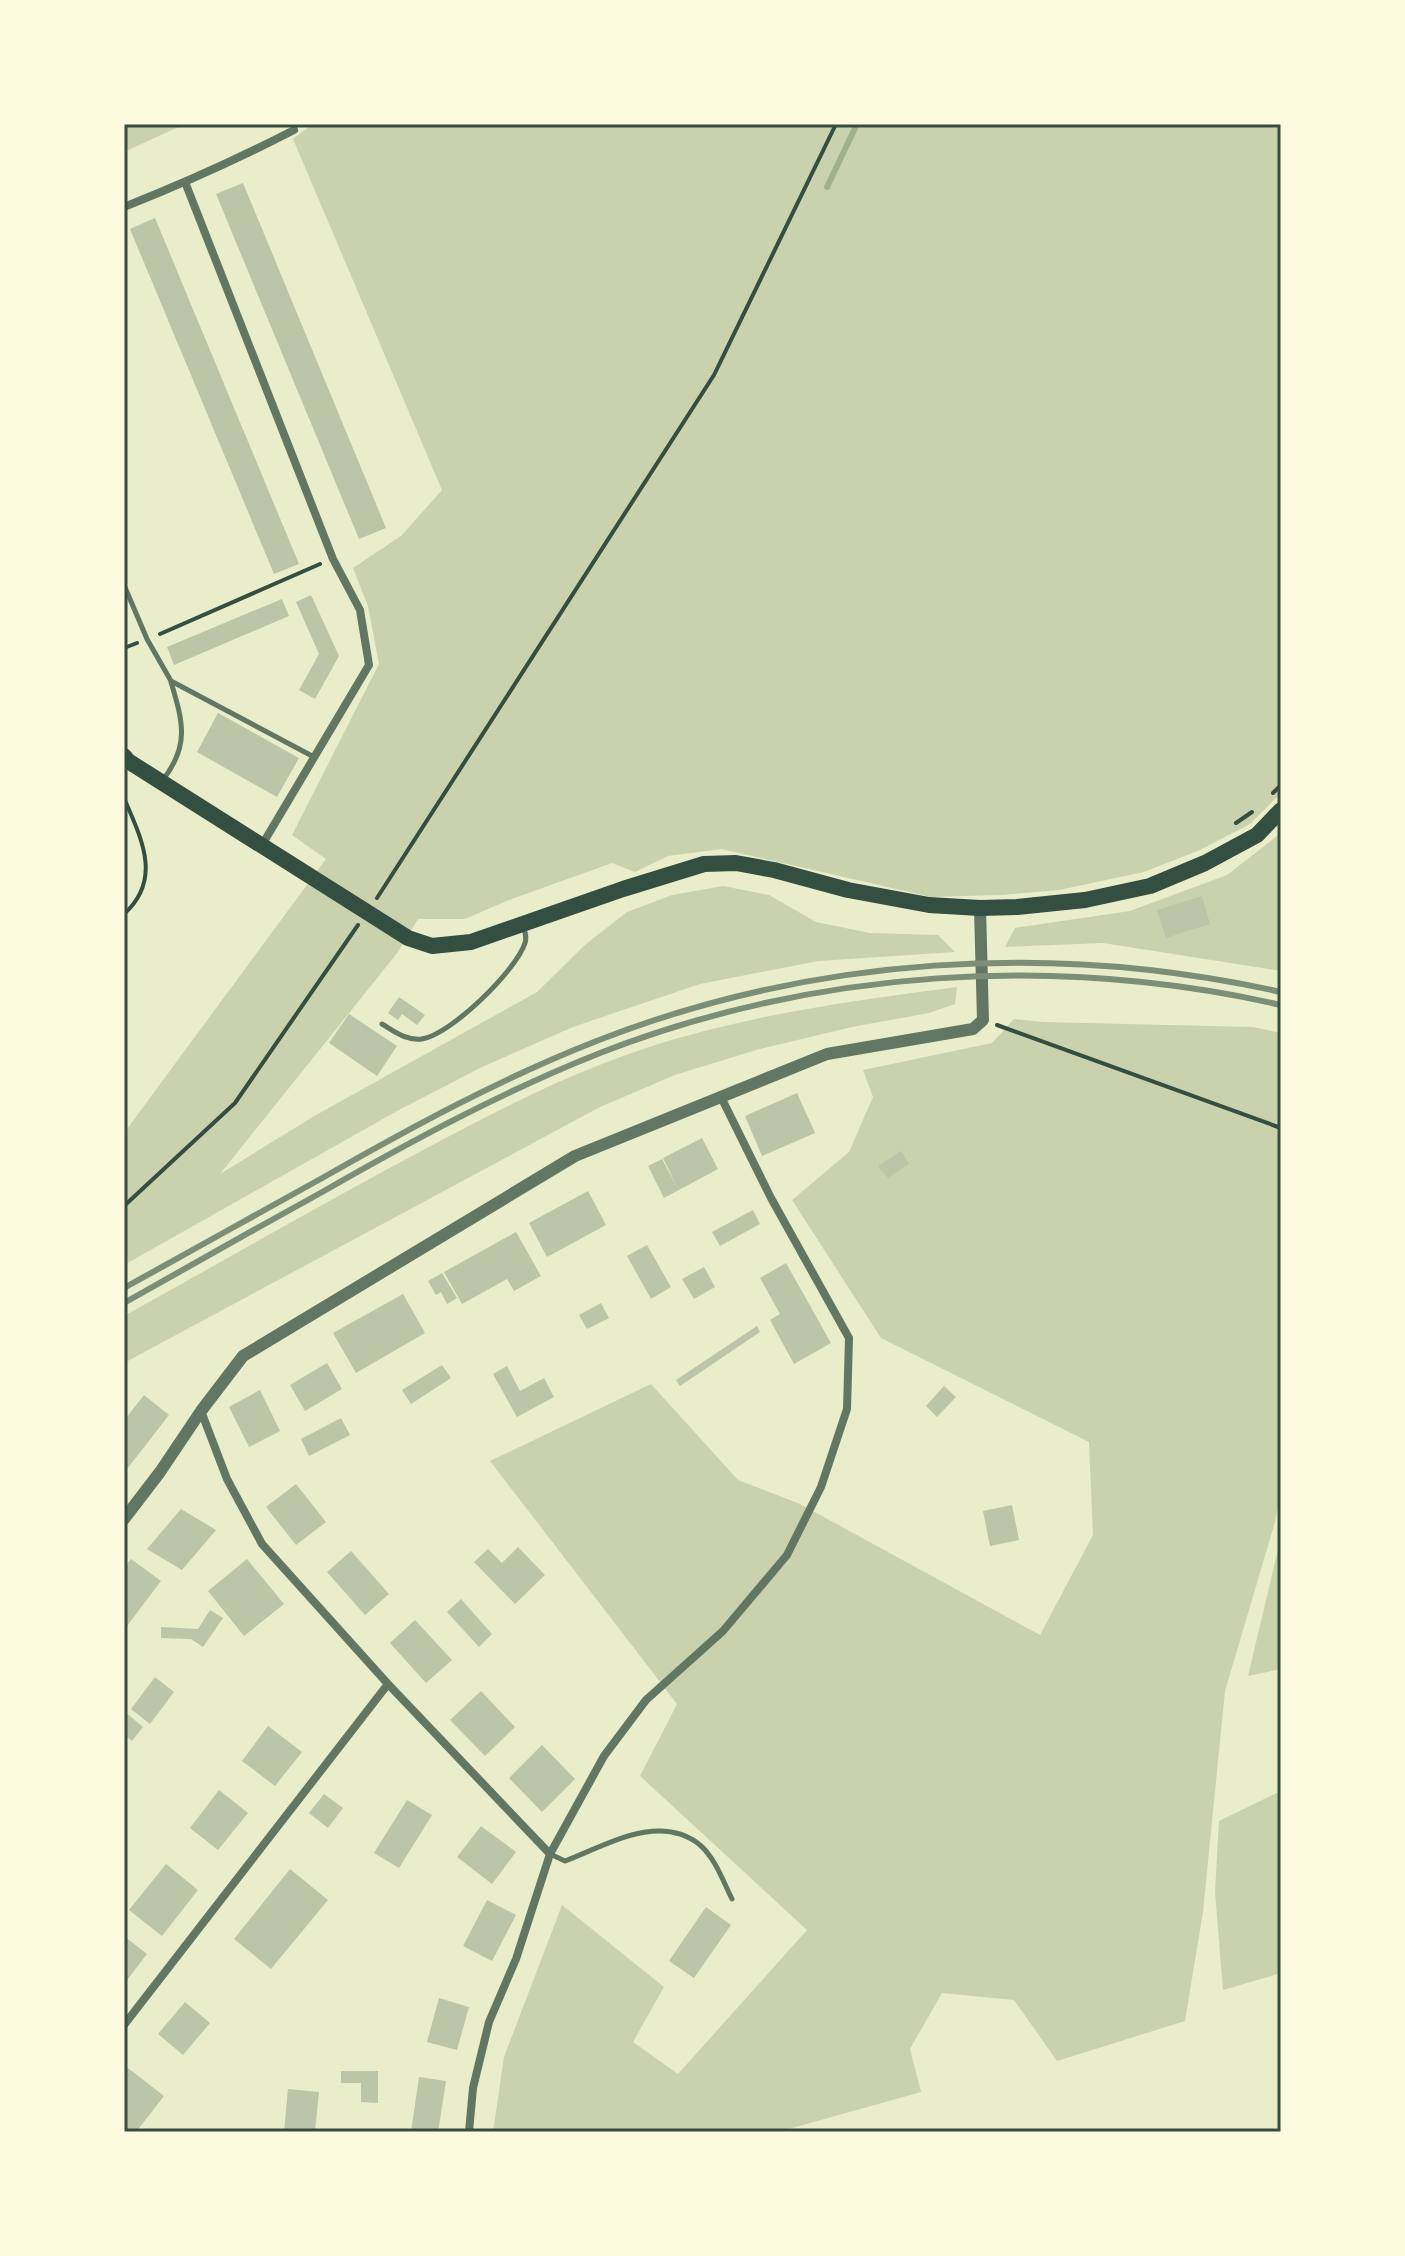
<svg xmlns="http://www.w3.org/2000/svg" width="1405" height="2256" font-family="Overpass,sans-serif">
<rect width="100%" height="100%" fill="#e9edc9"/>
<!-- green -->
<path fill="#cad2ad" d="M124 124H185L124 152Z
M313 124H1281V793L1250 824 1200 850 1144 872 1059 890 1001 895 931 897 721 849 668 856 635 872 612 863 509 900 465 919H418L398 952 220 1174 316 1115 537 992 586 944 627 912 672 895 723 886 769 895 816 922 870 933 938 935 955 952 818 961 700 984 573 1027 482 1067 397 1111 124 1265V1133L326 859 292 835 379 664 368 606 353 568 401 536 442 490 293 139Z
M1281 833V971L1103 943 1005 947 1015 928 1130 911 1227 875Z
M957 987 955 1004 929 1013 852 1027 756 1050 675 1075 600 1107 124 1363V1316C225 1260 325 1202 427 1148 484 1118 542 1087 602 1064 715 1019 837 1003 957 987Z
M1014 1019 1043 1022 1253 1027 1281 1033V1492L1275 1522 1225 1691 1203 1912 1185 2021 1057 2061 1014 2000 942 1993 910 2049 921 2092 778 2132H493L504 2057 562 1905 664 1987 633 2042 678 2074 807 1930 640 1776 677 1704 490 1461 651 1384 738 1480 800 1504 1040 1635 1093 1535 1089 1442 881 1338 792 1200 849 1152 873 1097 863 1070 992 1043Z
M1281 1537V1669L1248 1676Z
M1281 1791V1973L1223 1990 1215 1892 1219 1821Z"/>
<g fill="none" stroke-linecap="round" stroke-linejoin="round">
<!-- stream -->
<path stroke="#a3b18a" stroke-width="6" d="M827 187 857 124"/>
</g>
<!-- building -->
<path fill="#bcc5a7" d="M243 183 386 528 359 539 216 194Z
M155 218 299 564 274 574 130 229Z
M311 595 339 656 315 699 299 690 319 654 296 602Z
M282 599 289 616 174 665 167 647Z
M218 713 299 758 277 797 197 752Z
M1202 896 1210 924 1166 938 1157 910Z
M399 997 425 1015 417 1025 402 1014 398 1020 388 1013Z
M349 1014 397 1046 377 1076 329 1043Z
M797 1093 815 1133 762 1156 745 1116Z
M702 1138 718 1169 664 1198 648 1166 662 1159 677 1187 663 1158Z
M901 1151 909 1164 888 1178 878 1166Z
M588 1191 606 1225 547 1257 529 1223Z
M753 1210 760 1224 720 1246 712 1232Z
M516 1232 541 1276 514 1291 507 1279 462 1304 444 1272Z
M647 1245 671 1287 651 1299 627 1256Z
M786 1263 831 1343 794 1364 770 1320 780 1314 760 1278Z
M704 1267 715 1287 694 1299 682 1279Z
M442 1273 457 1298 447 1304 441 1292 436 1295 428 1281Z
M403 1294 425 1333 356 1373 333 1333Z
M601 1303 609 1318 587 1329 579 1315Z
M757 1326 760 1332 680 1386 676 1380Z
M327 1363 342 1389 305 1411 290 1385Z
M442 1365 451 1378 411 1404 402 1390Z
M507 1366 520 1391 544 1378 554 1397 517 1417 493 1374Z
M944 1386 956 1397 937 1417 926 1406Z
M260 1390 280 1431 249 1447 229 1407Z
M144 1395 169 1415 124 1473V1417L126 1418Z
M341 1418 350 1435 309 1456 301 1439Z
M296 1484 326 1522 296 1545 266 1507Z
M1012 1505 1019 1540 990 1546 983 1511Z
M181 1509 216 1530 182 1570 147 1549Z
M518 1547 545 1575 515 1604 474 1562 488 1549 502 1563Z
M351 1551 389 1594 365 1615 327 1572Z
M131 1559 161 1581 124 1630V1568Z
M247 1559 284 1604 244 1636 208 1591Z
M461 1599 492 1634 479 1647 447 1612Z
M210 1610 223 1618 203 1647 191 1639 161 1638V1627L198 1629Z
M415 1620 452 1660 426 1683 390 1643Z
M155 1677 174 1692 150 1724 131 1709Z
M481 1691 515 1727 485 1756 450 1720Z
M124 1711 143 1727 132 1741 124 1735Z
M268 1726 302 1752 275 1786 242 1761Z
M542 1745 575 1779 542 1812 509 1778Z
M219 1790 248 1813 218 1850 190 1828Z
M324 1794 343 1808 328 1828 309 1813Z
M407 1800 432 1815 399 1868 374 1853Z
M481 1826 516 1852 492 1884 457 1857Z
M166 1864 198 1890 162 1936 129 1910Z
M290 1869 328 1900 271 1969 234 1939Z
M487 1900 516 1915 492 1961 463 1946Z
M706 1907 731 1925 694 1978 669 1961Z
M124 1936 147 1954 124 1984Z
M439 1998 469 2007 457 2050 427 2042Z
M185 2002 210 2023 183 2055 158 2034Z
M124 2065 164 2096 136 2132H124Z
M341 2071H378V2103L361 2102V2083H341Z
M419 2077 446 2081 438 2132H411Z
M288 2089 319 2092 315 2132H284Z"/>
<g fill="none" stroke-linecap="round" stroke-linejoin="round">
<!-- path -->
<path stroke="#344e41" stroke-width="4" d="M160 634 320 564
M124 648 137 643
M1273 793 1281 785
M124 798C141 838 163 879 124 914
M1236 823 1252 812
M377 898 714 375 836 124
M997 1025 1281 1128
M124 1206 235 1103 358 925"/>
<!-- service -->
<path stroke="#617663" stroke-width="5" d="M124 585 147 639 171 681 314 757
M162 781C190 746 183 722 171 682
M382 1024C394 1031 406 1041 422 1039 450 1035 516 971 525 943 527 937 525 932 523 925
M550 1854 565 1861C605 1846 659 1812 700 1845 715 1858 723 1881 732 1899"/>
<!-- minor -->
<path stroke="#617663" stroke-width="8" d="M185 182 333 559 360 610 369 665 262 845
M124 207C182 184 238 159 294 130
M201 1411 227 1479 262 1544 388 1684 550 1854
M124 2025 388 1684
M469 2132 473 2088 489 2022 516 1959 550 1854 604 1756 646 1700 723 1631 787 1555 821 1487 847 1409 849 1338 771 1198 721 1097"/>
<!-- tertiary -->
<path stroke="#617663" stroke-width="12" d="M124 1519 160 1472 201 1411 243 1356 575 1156 827 1054 973 1029 983 1020 980 908"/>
<!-- primary -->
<path stroke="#344e41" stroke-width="16" d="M124 756 128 761 408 938 432 946 471 942 623 889 704 864 736 863 774 870 848 890 929 905 980 908 1017 907 1085 900 1150 886 1205 863 1257 835 1281 810"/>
<!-- rail -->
<path stroke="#7c8e77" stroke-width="6" d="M124 1288C191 1251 257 1214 324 1177 412 1127 500 1079 594 1042 812 956 1054 941 1281 992
M124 1303C191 1265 257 1228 324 1191 413 1140 504 1091 600 1053 816 969 1056 954 1281 1005"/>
</g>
<!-- border -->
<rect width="1405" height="2256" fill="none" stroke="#fefae0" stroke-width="252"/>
<rect x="126" y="126" width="1153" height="2004" fill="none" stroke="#344e41" stroke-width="3"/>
</svg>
